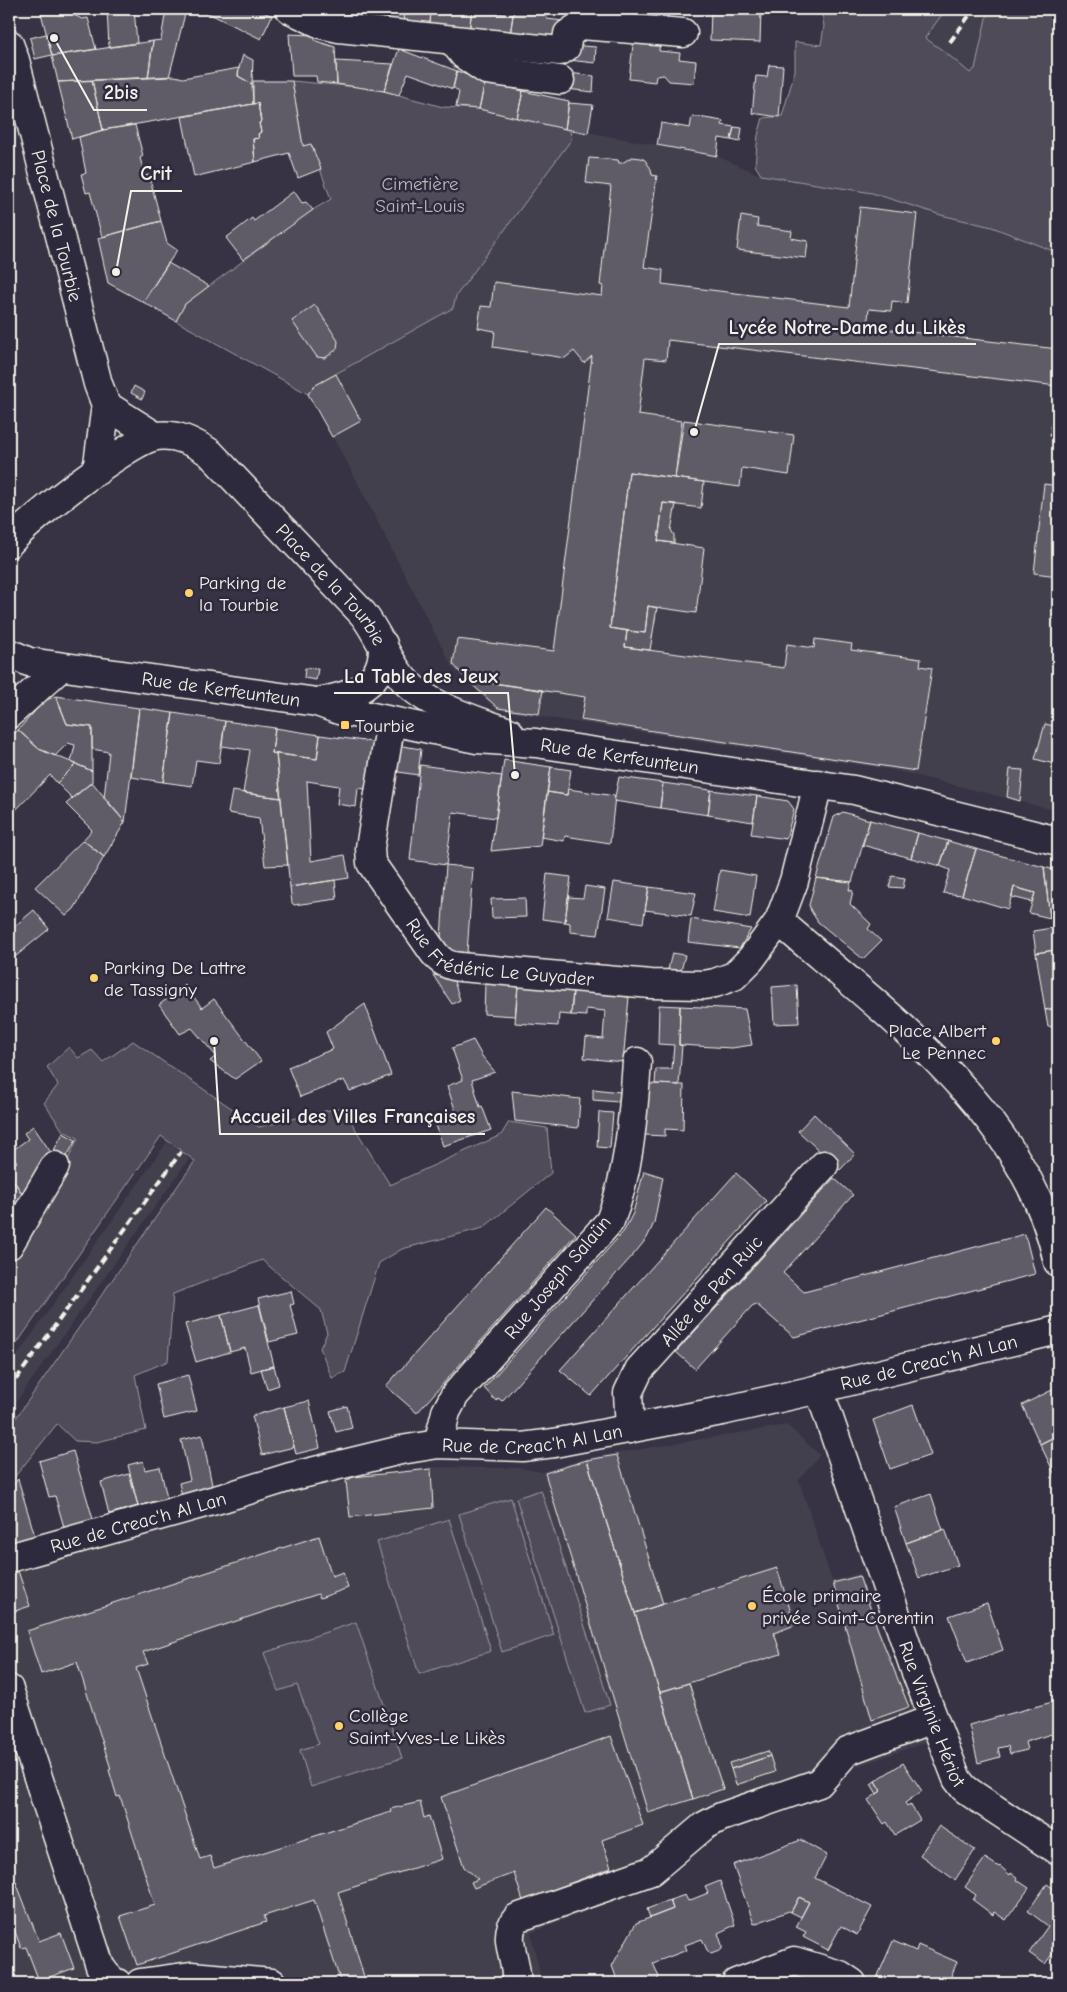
<svg xmlns="http://www.w3.org/2000/svg" width="1067" height="1992" font-family="'Comic Neue',sans-serif">
<rect width="100%" height="100%" fill="#373244"/>
<filter id="ink" filterUnits="userSpaceOnUse"><feTurbulence type="fractalNoise" baseFrequency=".02" numOctaves="2"/><feDisplacementMap in="SourceGraphic" scale="10" xChannelSelector="R" yChannelSelector="G"/><feConvolveMatrix kernelMatrix="1 2 1 2 8 2 1 2 1" color-interpolation-filters="sRGB"/></filter>
<g filter="url(#ink)">
<!-- built -->
<path fill="#433f4e" d="M946 9H1007L975 69 970 73 925 38Z
M570 129 717 156 761 175 872 193 940 215 1058 149V811L893 770 496 710 452 667 351 470 308 394 314 386 453 308 456 297Z
M167 1142 189 1159 9 1412V1367Z
M787 1425 820 1455 799 1480 832 1581 859 1573 880 1630 927 1742 858 1766 844 1773 828 1794 702 1841 665 1880 531 1933 542 1983H9V1567L322 1480 330 1483 344 1482 349 1477 432 1467 520 1468 542 1472 587 1458Z"/>
<!-- green -->
<path fill="#504b59" stroke="#a29ea0" d="M821 9H946L925 38 945 52 970 73 975 69 986 18 994 9H1025L1027 11 1058 15V253L992 227 941 215 872 193 761 175 755 165 758 135 763 118 782 116 795 71V42L821 45 824 26Z
M292 81 358 87 384 91 443 107 479 109 570 129 571 140 456 296 453 308 314 386 308 394 176 321 185 304 306 214 331 199 311 145 303 146Z
M1058 922V958L1053 923Z
M133 1041 259 1127 342 1107 390 1185 501 1135 509 1122 547 1128 551 1173 483 1228 402 1249 379 1263 345 1372 332 1378 320 1348 327 1333 321 1310 262 1260 173 1294 168 1361 135 1375 146 1430 97 1442 75 1441 57 1424 9 1484V1428L195 1161 161 1136 9 1355V1255L63 1170 78 1138 63 1131 44 1103 58 1085 47 1067 69 1047 78 1058 92 1050 103 1062Z
M541 1490 610 1705 585 1713 516 1498Z
M511 1498 554 1635 502 1652 459 1514Z
M449 1519 491 1651 419 1674 377 1542Z
M356 1622 402 1758 311 1787 300 1750 319 1744 297 1685 278 1691 264 1653Z"/>
<!-- building -->
<path fill="#5f5c67" stroke="#f4f1e8" d="M40 9H70L72 14 82 19 88 18 96 49 52 56Z
M107 9H134L137 43 109 47Z
M166 9 186 10 169 77 148 78 153 41 161 40Z
M210 9H257L272 16 261 39 208 13Z
M330 9H363L362 17 337 14 330 11Z
M363 9H405L403 22 362 17Z
M405 9H431L430 25 403 22Z
M431 9 472 10 469 31 430 25Z
M514 9H547L548 11 547 19 563 21 561 42 510 35Z
M624 9H668V17L623 14Z
M711 9 761 10 760 42 710 40Z
M472 10 513 15 510 35 469 31Z
M46 34 52 55 35 59 30 38Z
M289 34 313 35H315L314 38 316 41 335 47 337 84 317 82 316 76H292Z
M634 36 660 39 659 51 680 53 679 59 696 61 694 83 669 81 664 75 656 76 655 82 629 79Z
M153 41 148 78 58 82 52 56Z
M570 45 596 47 595 63 569 60Z
M399 49 457 71 453 89 408 73 399 95 384 91Z
M243 55 253 60 252 84 238 76 239 68Z
M336 61 393 64 384 91 337 84Z
M769 65 783 66 779 117 752 113 756 76 767 77Z
M239 68 238 76 252 84 253 104 103 130 92 80 175 76 183 78Z
M457 71 485 82 479 109 456 107 459 92 453 87Z
M568 73 594 76 593 92 566 89Z
M92 80 103 130 72 139 58 82Z
M253 81H292L303 146 311 144 321 169 298 178 289 153 255 162 253 139 259 138 258 134 261 132 259 123 261 122 258 103 253 104Z
M485 82 523 91 517 118 479 109Z
M523 91 569 101 565 129 517 118Z
M258 103 261 122 259 123 261 132 258 134 259 138 253 139 255 162 194 177 182 117Z
M569 103 593 105 588 133 565 129Z
M692 116 723 121 722 125 734 127 731 140 719 138 717 156 657 145 661 123 690 128Z
M135 125 143 156 140 158 145 176 149 175 161 221 102 237 90 192 86 193 81 174 86 173 79 137 103 130Z
M734 127 742 128 740 142 731 140Z
M632 157 641 158 645 160 651 169 652 175 657 176 644 267 663 270 662 284 849 307 860 207 917 214 907 303 892 301 891 311 869 309 867 327 1058 349 1057 386 668 340 666 360 645 358 638 415 682 421 675 478 629 472 610 628 627 631 625 647 784 668 787 644 814 648 815 639 852 644 851 650 921 659 920 666 932 668 916 771 581 720 585 697 466 679 453 664 457 639 554 651 592 356 584 363 574 351 565 358 493 347 495 331 478 328 481 306 491 307 494 282 602 296 603 286 600 285 611 186 586 183 589 158 618 160 619 163H622Z
M294 191 302 203 306 202 313 210 243 260 226 238 252 218 254 221Z
M741 216 758 219 757 226 792 231 791 238 808 241 806 258 737 250Z
M161 221 167 243 177 250 143 302 108 283 98 238Z
M168 263 209 286 185 304 176 321 143 302Z
M315 305 338 341 337 349 325 358 317 357 292 321Z
M1058 372V436H1050Z
M336 374 361 421 332 437 308 394 314 386Z
M134 386 145 392 142 399 131 393Z
M684 420 794 435 789 475 742 468 740 487 675 478Z
M629 472 704 482 701 508 663 503 658 541 704 548 696 613 648 606 645 633 610 628Z
M1044 484 1058 486V576L1034 573Z
M663 503 676 504 671 530 674 535V543L658 541Z
M648 606 657 608 650 650 625 647 627 631 645 633Z
M305 668 318 669 316 680 304 678Z
M466 679 543 690 539 714 498 708Z
M56 696 67 724 92 727V771L71 762 75 745 68 743 55 756 39 749 18 730 44 701Z
M56 696 139 708 125 822 104 798 109 752 92 749V727L67 724Z
M139 708 173 713 163 782 131 777Z
M173 713 225 721 219 763 196 760 192 786 163 782Z
M225 721 275 728 272 753 276 754 281 798 243 793 250 750 222 746Z
M1045 724 1058 727V765L1035 759Z
M275 728 320 735 317 759 272 753Z
M18 730 39 749 76 764 57 783 50 775 9 817V739Z
M320 735 379 743 371 790 358 788 356 807 337 804 339 786 307 781 311 861 345 855 349 878 290 887 276 754 317 759Z
M396 745 421 749 418 775 392 771Z
M504 760 551 767 540 846 491 851Z
M76 764 92 771V782L72 798 57 783Z
M420 765 502 776 496 818 453 812 446 865 410 860Z
M551 767 571 770 567 795 547 792Z
M1010 769 1023 770 1020 801 1007 797Z
M619 777 663 783 660 808 614 801Z
M92 782 125 822 104 857 83 840 92 830 66 804Z
M663 783 711 790 708 815 660 808Z
M568 789 615 796 610 843 565 836 564 841 541 837 547 792 567 795Z
M711 790 757 796 753 822 708 815Z
M232 791 281 798 288 865 265 866 259 818 228 813Z
M757 796 788 801 794 809 786 839 751 834Z
M843 812 870 820 852 882 816 878 834 817Z
M870 820 918 833 911 858 862 845Z
M918 833 948 841 940 866 911 858Z
M83 840 104 857 74 909 66 916 35 887Z
M948 841 976 849 962 895 943 893 950 870 940 866Z
M976 849 1044 867 1050 918 1029 913 1035 893 1014 887 1008 909 962 895Z
M446 865 473 868 467 953 451 951 441 938Z
M1044 867 1058 871V917L1050 918Z
M720 870 756 876 750 918 713 912Z
M547 874 571 877 565 922 542 919Z
M892 876 905 878 903 888 889 887Z
M816 878 851 882 849 890 853 891 850 904 871 924 868 929 881 941 863 959 818 922 811 911 809 905Z
M335 880 337 899 294 905 292 903 290 887Z
M614 882 649 887 643 923 608 917Z
M585 886 605 889 598 935 570 932V923L565 922 568 897 583 898Z
M649 887 696 893 691 916 645 910Z
M1014 887 1035 893 1032 902 1012 897Z
M525 898 526 917 492 918 491 899Z
M34 910 49 929 10 961 9 931Z
M691 919 751 929 740 948 688 942Z
M1052 928 1055 950 1036 953 1033 931Z
M1055 950 1058 970V1008L1045 1010 1036 953Z
M672 953 685 955 680 975 667 974Z
M433 975 453 978 460 1000 452 1004Z
M485 984 518 986 515 1016 484 1014Z
M185 985 202 1008 214 999 261 1061 235 1079 210 1061 216 1056 192 1028 180 1034 159 1005Z
M797 985 799 1023 774 1024 772 987Z
M518 986 573 991 571 1015 559 1014 558 1026 515 1023Z
M573 991 629 997 623 1062 584 1058 586 1037 603 1039 605 1011 586 1009V1016L571 1015Z
M365 1004 391 1075 350 1091 344 1080 300 1097 288 1067 333 1049 326 1032Z
M659 1005 680 1006 679 1045H682L679 1085 655 1084 656 1069H672L674 1045 658 1044Z
M680 1006 745 1009 752 1045 732 1048 679 1045Z
M1058 1008V1026L1048 1027 1045 1010Z
M473 1040 482 1056 495 1072 472 1080 480 1107 482 1106 491 1130 443 1146 435 1122 457 1115 447 1086 463 1080 452 1048Z
M649 1084 684 1085 683 1130 665 1129V1136L645 1135Z
M593 1089 620 1092 619 1102 593 1100Z
M1054 1090H1058V1125Z
M512 1091 580 1099 578 1128 515 1121Z
M599 1112 613 1113 610 1148 597 1147Z
M814 1114 855 1154 840 1170 798 1131Z
M33 1126 52 1154 46 1164 30 1182 34 1187 24 1197 9 1173V1167L17 1162 10 1152 28 1139 24 1133Z
M63 1133 76 1140 61 1167 52 1154Z
M644 1171 663 1177 654 1223 647 1238 634 1254 502 1401 498 1398 496 1401 484 1388 624 1231 633 1213Z
M9 1173 24 1197 9 1208Z
M736 1173 766 1201 591 1396 560 1370Z
M834 1178 853 1195 783 1273 804 1292 1025 1234 1035 1274 794 1337 756 1304 752 1306 695 1369 676 1352Z
M546 1207 576 1234 417 1413 386 1386Z
M291 1291 294 1304 290 1305 298 1335 269 1342 258 1299Z
M259 1305 274 1366 251 1372 245 1348 230 1352 221 1315Z
M221 1315 230 1352 196 1362 185 1324Z
M274 1366 279 1385 267 1389 261 1369Z
M188 1375 197 1411 164 1419 156 1384Z
M1056 1388 1058 1392V1435L1040 1444 1022 1405Z
M309 1401 320 1448 296 1454 284 1407Z
M913 1405 931 1455 890 1469 873 1420Z
M347 1406 352 1428 336 1432 330 1411Z
M284 1407 294 1447 262 1455 252 1416Z
M202 1435 213 1490 183 1500 179 1483 190 1480 181 1440Z
M1058 1435V1481L1040 1444Z
M73 1451 95 1526 66 1534 55 1496 49 1497 39 1461Z
M617 1455 663 1604 635 1613 587 1460Z
M587 1460 693 1799 648 1813 545 1473Z
M143 1461 145 1470 160 1467 167 1498 138 1506 128 1465Z
M431 1469 433 1508 350 1517 346 1481 353 1477Z
M129 1474 138 1506 109 1514 101 1482Z
M18 1479 37 1543 12 1549 9 1536V1490Z
M931 1494 943 1530 906 1543 894 1507Z
M945 1529 958 1565 919 1578 906 1543Z
M319 1536 332 1576 343 1572 348 1588 320 1598 318 1594 143 1652 148 1664 136 1668 200 1859 210 1856 214 1868 391 1812 390 1809 420 1802 424 1818 429 1816 442 1859 338 1892 366 1983H341L314 1900 264 1916 266 1922 137 1965 120 1916 155 1905 120 1796 117 1797 109 1770 111 1769 77 1662 41 1674 27 1631Z
M17 1568 30 1606 9 1613V1571Z
M777 1568 795 1625 774 1633 781 1654 660 1692 635 1613Z
M859 1576 878 1630 909 1707 872 1720 833 1583Z
M987 1603 1003 1650 967 1663 949 1616Z
M1058 1607V1623L1052 1610Z
M689 1683 723 1789 693 1799 660 1692Z
M1056 1701 1058 1709V1732L1025 1742 1027 1750 1010 1754 1008 1746 998 1748 1000 1757 978 1763 969 1725Z
M611 1736 643 1825 602 1840 611 1868 523 1901 514 1873 474 1888 471 1882 478 1879 464 1867 441 1797Z
M768 1751 770 1756 731 1769 729 1763Z
M770 1756 775 1772 736 1785 731 1769Z
M903 1763 922 1791 905 1803 907 1806 910 1804 920 1820 895 1835 887 1822 884 1824 868 1800 881 1791 875 1781Z
M875 1781 881 1791 877 1794 871 1784Z
M939 1826 975 1850 955 1880 920 1855Z
M801 1840 827 1855 815 1878 872 1907 857 1935 841 1926 828 1950 803 1937 806 1932 796 1927 809 1902 799 1897 791 1912 789 1911 754 1924 733 1865Z
M985 1858 999 1867 1000 1866 1010 1875 1011 1873 1018 1878 1017 1880 1029 1888 1006 1920 994 1912 993 1915 973 1900 976 1895 965 1887Z
M720 1881 735 1925 718 1933 722 1945V1949L719 1951 711 1954 707 1950 702 1939 685 1945 687 1950 653 1963 659 1977 655 1983H616L618 1982 612 1966 636 1923 673 1909 670 1900 685 1895 688 1901 708 1893 705 1887Z
M16 1882 39 1941 61 1933 74 1968 39 1981 26 1947 21 1948 9 1915V1884Z
M1047 1884 1058 1892V1956L1053 1953 1045 1964 1029 1953 1048 1926 1028 1911Z
M799 1897 809 1902 801 1917 791 1912Z
M670 1900 673 1909 650 1918 647 1909Z
M893 1941 916 1951 918 1945 957 1962 949 1981 953 1983H884L876 1980Z"/>
<g fill="none" stroke-linecap="round" stroke-linejoin="round">
<!-- minor casing -->
<g stroke="#f4f1e8" stroke-width="31">
<g id="minor">
<path d="M290 9 321 24 339 28 560 51 566 47 568 34 581 25 683 33"/>
<path d="M452 40 464 55 486 70 560 80"/>
<path id="s1" d="M9 44 15 60 98 384 106 405 97 471"/>
<path d="M106 405 155 436"/>
<path id="s2" d="M391 721 370 848 371 863 434 953C441 962 448 966 460 967L651 984 704 985 715 983 734 976 751 959 779 921"/>
<path d="M818 784 794 881 779 921C887 1015 1027 1114 1058 1262"/>
<path d="M9 1245 55 1166"/>
<path id="s3" d="M819 1389 915 1670 957 1779 964 1788 972 1794 1058 1851"/>
<path id="s4" d="M630 1429 628 1393 639 1370 824 1165"/>
<path d="M438 1444 446 1412 455 1395 610 1221C630 1171 633 1115 637 1062"/>
<path id="s5" d="M9 1558 226 1497 290 1477 401 1450 438 1444 522 1447 554 1443 722 1411 806 1392 1058 1330"/>
<path d="M9 1689 100 1966C105 1974 109 1980 117 1983"/>
<path d="M140 1983 191 1976 272 1983"/>
<path d="M516 1983C519 1961 500 1937 517 1918L651 1871 704 1826 721 1817 819 1783 847 1751 933 1719"/>
<path d="M736 1983 794 1961 840 1975 852 1983"/>
</g>
</g>
<!-- major casing -->
<g stroke="#f4f1e8" stroke-width="31">
<g id="major">
<path id="s6" d="M9 543C30 519 129 440 157 436 177 433 195 443 210 453L363 614C378 633 386 657 401 676 423 705 475 720 509 732"/>
<path id="s7" d="M9 653 29 662 317 702 339 710 477 739 536 743 854 790 1058 841"/>
<path d="M317 702C352 696 385 686 383 644"/>
<path d="M9 714 61 667"/>
</g>
</g>
<!-- minor -->
<use href="#minor" stroke="#2f2a3d" stroke-width="28"/>
<!-- major -->
<use href="#major" stroke="#2f2a3d" stroke-width="28"/>
<!-- rail -->
<path stroke="#f4f1e8" stroke-width="4" stroke-dasharray="8 4" stroke-linecap="butt" d="M950 42 974 9
M9 1389 181 1152"/>
</g>
</g>
<!-- markers -->
<g fill="#ffd166" stroke="#2f2a3d" stroke-width="2">
<circle cx="189" cy="593" r="5"/>
<rect x="340" y="720" width="10" height="10" rx="2.5"/>
<circle cx="94" cy="978" r="5"/>
<circle cx="996" cy="1041" r="5"/>
<circle cx="752" cy="1606" r="5"/>
<circle cx="339" cy="1726" r="5"/>
</g>
<g text-anchor="middle" stroke-width="5" stroke-linejoin="round" paint-order="stroke">
<!-- park labels -->
<g font-size="19" fill="#bbb7b6" stroke="#2f2a3d">
<text x="420" y="190">Cimetière<tspan x="420" dy="22">Saint-Louis</tspan></text>
</g>
<!-- street labels -->
<g font-size="19" fill="#f4f1e8" stroke="#2f2a3d">
<text dy="7" stroke="none"><textPath href="#s1" startOffset="188">Place de la Tourbie</textPath></text>
<text dy="7" stroke="none"><textPath href="#s6" startOffset="420">Place de la Tourbie</textPath></text>
<text dy="7" stroke="none"><textPath href="#s7" startOffset="216">Rue de Kerfeunteun</textPath></text>
<text dy="7" stroke="none"><textPath href="#s7" startOffset="621">Rue de Kerfeunteun</textPath></text>
<text dy="7" stroke="none"><textPath href="#s2" startOffset="316">Rue Frédéric Le Guyader</textPath></text>
<text transform="translate(557 1277) rotate(-50)" y="7">Rue Joseph Salaün</text>
<text dy="7" stroke="none"><textPath href="#s4" startOffset="169">Allée de Pen Ruic</textPath></text>
<text dy="7" stroke="none"><textPath href="#s5" startOffset="944">Rue de Creac'h Al Lan</textPath></text>
<text dy="7" stroke="none"><textPath href="#s5" startOffset="539">Rue de Creac'h Al Lan</textPath></text>
<text dy="7" stroke="none"><textPath href="#s5" startOffset="134">Rue de Creac'h Al Lan</textPath></text>
<text dy="7" stroke="none"><textPath href="#s3" startOffset="344">Rue Virginie Hériot</textPath></text>
</g>
<!-- poi labels -->
<g font-size="19" fill="#f4f1e8" stroke="#2f2a3d" text-anchor="start">
<text x="199" y="589">Parking de<tspan x="199" dy="22">la Tourbie</tspan></text>
<text x="355" y="732">Tourbie</text>
<text x="104" y="974">Parking De Lattre<tspan x="104" dy="22">de Tassigny</tspan></text>
<text x="986" y="1037" text-anchor="end">Place Albert<tspan x="986" dy="22">Le Pennec</tspan></text>
<text x="762" y="1602">École primaire<tspan x="762" dy="22">privée Saint-Corentin</tspan></text>
<text x="349" y="1722">Collège<tspan x="349" dy="22">Saint-Yves-Le Likès</tspan></text>
</g>
</g>
<!-- callouts -->
<path fill="none" stroke="#f4f1e8" stroke-width="2" d="M54 38L94 110H147M116 272L131 191H182M694 432L719 344H976M515 775L508 693H334M214 1041L220 1134H485"/>
<g fill="#f4f1e8" stroke="#2f2a3d" stroke-width="2">
<circle cx="54" cy="38" r="5"/>
<circle cx="116" cy="272" r="5"/>
<circle cx="694" cy="432" r="5"/>
<circle cx="515" cy="775" r="5"/>
<circle cx="214" cy="1041" r="5"/>
</g>
<g font-size="20" text-anchor="middle" font-weight="bold" fill="#f4f1e8" stroke="#2f2a3d" stroke-width="5" stroke-linejoin="round" paint-order="stroke">
<text x="121" y="99">2bis</text>
<text x="156" y="180">Crit</text>
<text x="847" y="334">Lycée Notre-Dame du Likès</text>
<text x="421" y="683">La Table des Jeux</text>
<text x="353" y="1123">Accueil des Villes Françaises</text>
</g>
<!-- margin -->
<rect width="1067" height="1992" fill="none" stroke="#2f2a3d" stroke-width="30"/>
<rect x="15" y="15" width="1037" height="1962" fill="none" stroke="#f4f1e8" stroke-width="2" filter="url(#ink)"/>
</svg>
